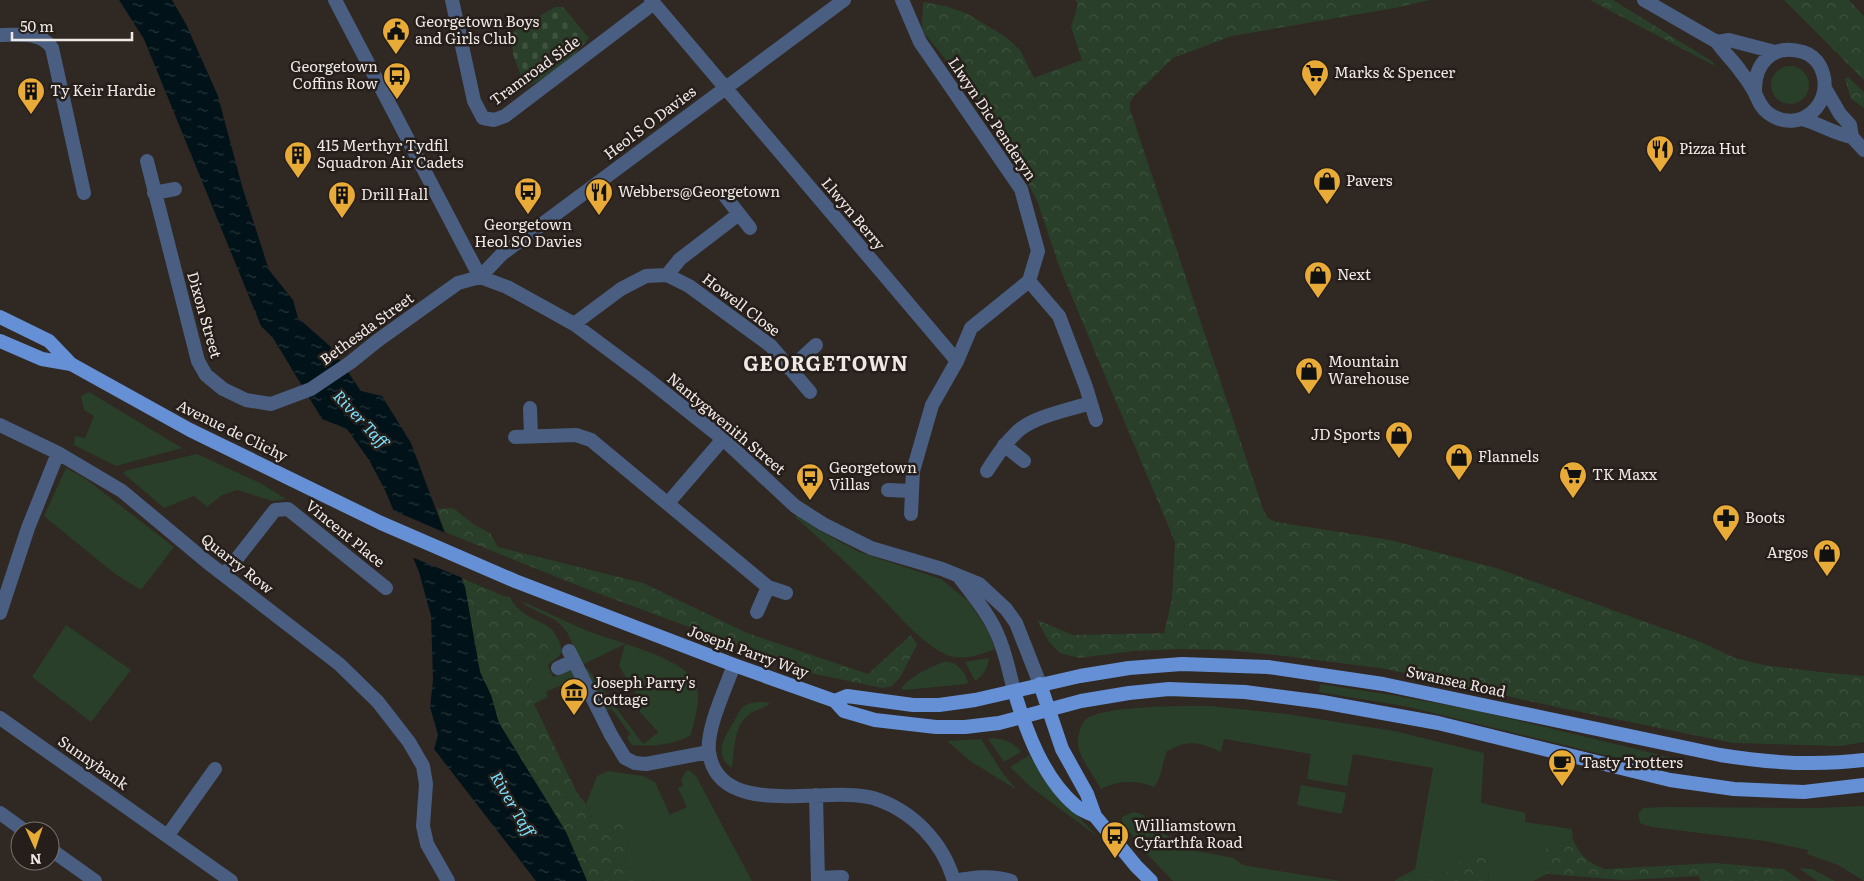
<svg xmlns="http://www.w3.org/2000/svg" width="1864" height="881" font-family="Literata,serif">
<defs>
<pattern id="forest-crowns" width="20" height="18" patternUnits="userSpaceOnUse" patternTransform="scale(1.25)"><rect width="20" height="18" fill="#293f29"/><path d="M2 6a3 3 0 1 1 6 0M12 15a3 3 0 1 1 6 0" fill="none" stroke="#3e523e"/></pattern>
<pattern id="cemetery-stones" width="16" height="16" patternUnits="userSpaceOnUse" patternTransform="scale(1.25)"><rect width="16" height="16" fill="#293f29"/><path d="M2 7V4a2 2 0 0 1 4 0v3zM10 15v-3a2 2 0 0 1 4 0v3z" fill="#3e523e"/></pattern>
<pattern id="water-ripples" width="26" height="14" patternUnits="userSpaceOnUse" patternTransform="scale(1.25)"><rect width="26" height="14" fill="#011319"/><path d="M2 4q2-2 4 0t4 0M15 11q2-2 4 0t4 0" fill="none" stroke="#26353a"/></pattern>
</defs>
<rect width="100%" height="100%" fill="#302823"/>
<!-- green -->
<path fill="#293f29" d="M1771 85a19 19 0 1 1 38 0a19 19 0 1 1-38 0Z
M89 392 182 448 116 466 74 445 75 436 85 438 94 416 84 410 81 396Z
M197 454 260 483 286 499 272 501 237 490 222 495 207 507 194 496 164 508 123 473 128 470Z
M66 468 86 479 174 547 141 590 115 574 44 516Z
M796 515 818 530 859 552 941 579 968 601 988 630 995 649C981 655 962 661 947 655 922 645 893 609 873 589 848 564 821 540 795 517Z
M504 596 510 597C512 601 515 606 519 609 539 627 555 619 562 651L559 656 548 665 553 677 573 669 577 678 546 692 548 697 534 704 528 685 542 662 556 646 514 611Z
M524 602C544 611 563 620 583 629 610 641 677 655 693 679 704 694 694 719 691 735 674 745 651 747 632 745L627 738 630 734 611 708 606 712 584 670 587 668 640 740 644 744 658 732 640 712 639 698 619 666 625 644 582 665 567 632 557 621 525 605Z
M66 625 131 670 91 722 32 677Z
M989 658C987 669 984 675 975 681L965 662Z
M946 661C958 663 964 671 968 682L967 684 904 690 901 688C914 674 928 668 946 661Z
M1320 684 1392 695 1474 710 1673 758 1670 771 1409 707 1319 692Z
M764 702 770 703C765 709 760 708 753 712 733 723 735 748 732 768 713 755 724 738 733 723 736 718 739 710 744 706 750 702 757 702 764 702Z
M1210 706 1287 714 1394 731 1484 753 1481 803 1526 813 1525 822 1572 829 1573 840 1546 849 1547 874 1533 881H1489L1487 856 1472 850 1449 872 1427 877 1406 874 1415 869 1433 768 1353 754 1347 786 1307 779 1311 754 1224 739 1221 752C1199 742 1189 739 1167 751 1162 763 1162 778 1154 787 1137 780 1117 780 1101 789 1095 778 1080 758 1078 746 1077 738 1080 726 1085 720 1101 705 1185 706 1210 706Z
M992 738C1003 739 1014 742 1021 752L1004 762 988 739Z
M981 739 1002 772 1017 790 970 761 947 741Z
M1029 755 1048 785 1098 837 1032 788 1010 767Z
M608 771 643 776 655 782 670 815 687 807 678 788 683 786 681 780 686 771H690L696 776 752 881H654L625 866 628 835 592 818 586 804 597 776Z
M1301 785 1346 793 1342 814 1297 805Z
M1864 806V881L1838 865 1807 854 1808 850 1765 841 1651 827 1640 823 1638 814 1643 808 1665 807 1817 808Z
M1133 812 1142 814 1156 829 1191 850 1234 858 1243 865 1341 881H1173L1146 853 1122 822V817Z
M1799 868 1812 869 1835 881H1817Z"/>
<!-- forest -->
<path fill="url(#forest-crowns)" d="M1075 0H1430L1395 8 1232 36 1173 58 1133 97 1130 103V109L1263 509 1268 518 1276 522 1390 540 1496 568 1701 642 1735 658 1764 665 1820 672 1864 676V742L1840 746 1733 743 1561 708 1386 669 1285 656 1227 650 1182 649 1134 651 1079 658 1060 653 1049 642 1037 620 1073 635 1164 633 1172 599 1175 542 1059 266 1038 203 997 124 922 30 923 2 945 6 966 13 1006 37 1020 50 1034 78 1082 60 1071 27 1078 4Z
M1590 0H1613L1713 62 1715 66Z
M1784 0H1849L1864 16V80Z
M1848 77 1864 92V108L1851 99 1845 79Z
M453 508 475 525 490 533 498 547 643 583 747 633 868 674 911 635 917 644 901 676 892 686 882 688 815 674 584 588 445 532 437 509Z
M461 578 504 596 514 611 551 634 556 646 542 662 528 685 534 704 577 793 586 804 592 818 618 819 628 835 625 866 654 881H587L566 832 499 723 491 695 480 672 465 587Z
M1573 840C1582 857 1587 862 1605 869L1715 863 1784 869 1801 881H1700L1699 876 1624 880 1547 874 1545 849Z
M1471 850 1487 855 1489 881H1394L1406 874 1427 877 1449 872Z"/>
<!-- cemetery -->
<path fill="url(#cemetery-stones)" d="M555 7H563L589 38C575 56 547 80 525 87L513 54 511 33Z"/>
<!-- water -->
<path fill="url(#water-ripples)" d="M119 0H172L186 24 218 96 242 186 269 270 293 300 298 318 330 346 361 391 382 396 411 443 465 587 480 672 491 695 499 723 566 832 587 881H536L434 749 438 735 430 707 433 680 431 616 419 572 385 490 369 460 347 429 322 419 273 338 261 326 144 39Z"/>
<!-- pier -->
<path fill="#302823" d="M390 509 448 534 465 579 409 556Z"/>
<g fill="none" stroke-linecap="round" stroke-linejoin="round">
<!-- minor -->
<path stroke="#495e80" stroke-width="14" d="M335 0 480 277
M452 0 474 101 483 118 494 120 505 116 654 3
M651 0 957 361
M902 0 920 42 1021 189 1038 251 1029 281 971 328 957 361 932 405 913 471 911 514
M1644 0 1717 42C1724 53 1734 61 1741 72 1746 78 1750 84 1754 91 1758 99 1760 107 1768 113 1800 137 1838 101 1820 66 1817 60 1810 54 1803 52 1773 43 1754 63 1755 92
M0 35C18 35 41 31 52 48L84 193
M1717 42 1729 40 1775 52
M1826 90 1840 114 1850 125 1852 137 1864 150
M1802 119C1820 124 1835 134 1852 137
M147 161 198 361 206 375 223 389 246 400 271 404 311 389 351 362 377 341 458 283 480 277
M154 193 175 189
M725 196 750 228
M667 275 680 259 739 214
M480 277 507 287 574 324 645 377 723 439 795 506 823 524 871 548 942 569 979 584 1006 609 1016 623 1040 684
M480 277 502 254 844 0
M1029 281 1059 316 1086 387 1096 420
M574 324 621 289 646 276 667 275 689 286 771 346 810 392
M790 369 816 345
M530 408 531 436
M0 425 58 453 122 491 207 562 339 664 378 702 409 742 423 766 426 784 423 826 427 844 448 881
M515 437 576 435 591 440 768 587 786 593
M1004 445 1024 461
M987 471C996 457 1005 443 1018 431 1035 416 1069 410 1090 403
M888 490 911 491
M668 503 723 439
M224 575 275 510 288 509 386 588
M960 578C972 594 985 609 994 627 1004 647 1009 670 1014 691
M757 612 768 587
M0 613 28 528 58 453
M569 651 611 735 625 758 635 763 646 764 709 752
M734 665C726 687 706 729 709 752 718 821 827 785 873 798 912 810 943 842 954 881 974 877 992 875 1011 881
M558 668 574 661
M0 718 231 881
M816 795 818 881
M0 813 25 831
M168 835 215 769
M50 849 95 881
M818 878 842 877"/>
<!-- primary -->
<path stroke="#6590d5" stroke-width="14" d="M0 317 49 341 71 364 190 430 381 523 515 581 734 665 835 701 844 711 875 720 936 727H965L999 723 1081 701 1129 693 1169 689 1245 692 1322 702 1438 723 1670 780 1734 789 1804 792 1864 785
M0 341 42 359 71 364
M1040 684 1062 749 1087 794 1095 816 1136 866 1151 881
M1014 691C1026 730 1043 778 1075 805 1080 810 1089 813 1095 816
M835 701 847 696 913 705H939L975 700 1080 676 1129 668 1182 664 1268 667 1383 684 1720 755C1768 763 1816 766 1864 760"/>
</g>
<!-- icons -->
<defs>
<g id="civic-pin" transform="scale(1.4375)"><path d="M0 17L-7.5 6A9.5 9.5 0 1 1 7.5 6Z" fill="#e9ab38" stroke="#261e1a"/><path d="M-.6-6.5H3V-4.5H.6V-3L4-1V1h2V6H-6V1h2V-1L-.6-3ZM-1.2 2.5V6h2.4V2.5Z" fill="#111"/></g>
<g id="supermarket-pin" transform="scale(1.4375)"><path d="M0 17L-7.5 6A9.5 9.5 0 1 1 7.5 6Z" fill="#e9ab38" stroke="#261e1a"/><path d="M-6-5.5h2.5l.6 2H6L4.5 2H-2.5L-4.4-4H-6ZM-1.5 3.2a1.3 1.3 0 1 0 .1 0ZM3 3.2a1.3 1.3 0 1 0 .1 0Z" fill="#111"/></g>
<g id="bus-pin" transform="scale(1.4375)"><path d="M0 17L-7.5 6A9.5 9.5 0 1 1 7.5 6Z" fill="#e9ab38" stroke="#261e1a"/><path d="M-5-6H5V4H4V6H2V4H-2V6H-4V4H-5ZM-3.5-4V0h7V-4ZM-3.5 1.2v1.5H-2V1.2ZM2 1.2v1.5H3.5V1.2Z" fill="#111"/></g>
<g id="building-pin" transform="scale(1.4375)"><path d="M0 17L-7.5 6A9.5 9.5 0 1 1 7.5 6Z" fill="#e9ab38" stroke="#261e1a"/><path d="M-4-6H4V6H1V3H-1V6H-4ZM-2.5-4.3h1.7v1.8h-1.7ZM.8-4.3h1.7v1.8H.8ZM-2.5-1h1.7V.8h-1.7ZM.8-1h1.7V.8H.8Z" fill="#111"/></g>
<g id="restaurant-pin" transform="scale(1.4375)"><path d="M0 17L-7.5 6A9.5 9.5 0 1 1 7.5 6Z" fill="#e9ab38" stroke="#261e1a"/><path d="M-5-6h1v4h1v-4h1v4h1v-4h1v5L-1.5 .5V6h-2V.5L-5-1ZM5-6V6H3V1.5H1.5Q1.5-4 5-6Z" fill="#111"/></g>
<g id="shop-pin" transform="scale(1.4375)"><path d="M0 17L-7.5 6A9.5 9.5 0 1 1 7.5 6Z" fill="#e9ab38" stroke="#261e1a"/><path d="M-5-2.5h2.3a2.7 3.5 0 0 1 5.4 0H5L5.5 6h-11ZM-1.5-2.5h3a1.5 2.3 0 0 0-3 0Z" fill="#111"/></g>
<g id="pharmacy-pin" transform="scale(1.4375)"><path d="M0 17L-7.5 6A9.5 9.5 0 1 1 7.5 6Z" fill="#e9ab38" stroke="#261e1a"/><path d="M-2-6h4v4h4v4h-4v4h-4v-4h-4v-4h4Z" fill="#111"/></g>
<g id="museum-pin" transform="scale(1.4375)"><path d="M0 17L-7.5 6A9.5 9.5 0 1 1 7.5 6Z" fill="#e9ab38" stroke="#261e1a"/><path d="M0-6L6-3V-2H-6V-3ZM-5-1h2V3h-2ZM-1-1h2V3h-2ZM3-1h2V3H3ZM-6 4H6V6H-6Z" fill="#111"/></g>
<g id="cafe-pin" transform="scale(1.4375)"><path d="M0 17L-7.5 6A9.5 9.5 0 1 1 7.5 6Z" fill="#e9ab38" stroke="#261e1a"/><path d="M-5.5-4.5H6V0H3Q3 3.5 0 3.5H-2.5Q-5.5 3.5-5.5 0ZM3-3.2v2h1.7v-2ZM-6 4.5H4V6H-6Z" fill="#111"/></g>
</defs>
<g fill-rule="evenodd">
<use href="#civic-pin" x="396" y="31"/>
<use href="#supermarket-pin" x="1315" y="73"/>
<use href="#bus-pin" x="397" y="76"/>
<use href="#building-pin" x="31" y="91"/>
<use href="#restaurant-pin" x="1660" y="149"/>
<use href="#building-pin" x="298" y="155"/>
<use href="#shop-pin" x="1327" y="181"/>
<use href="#bus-pin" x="528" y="191"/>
<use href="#restaurant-pin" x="599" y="192"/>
<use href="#building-pin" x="342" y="195"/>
<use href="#shop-pin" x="1318" y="275"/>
<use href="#shop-pin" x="1309" y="371"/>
<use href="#shop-pin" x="1399" y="435"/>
<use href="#shop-pin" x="1459" y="457"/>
<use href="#supermarket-pin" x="1573" y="475"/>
<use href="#bus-pin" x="810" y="477"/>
<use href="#pharmacy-pin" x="1726" y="518"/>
<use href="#shop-pin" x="1827" y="553"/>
<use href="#museum-pin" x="574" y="692"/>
<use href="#cafe-pin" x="1562" y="763"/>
<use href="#bus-pin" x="1115" y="835"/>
</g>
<g text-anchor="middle" stroke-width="5" stroke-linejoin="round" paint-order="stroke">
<!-- poi labels -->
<g font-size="15" fill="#efe9e6" stroke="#261e1a" text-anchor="start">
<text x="415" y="27">Georgetown Boys<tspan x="415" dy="17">and Girls Club</tspan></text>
<text x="378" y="72" text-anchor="end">Georgetown<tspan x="378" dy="17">Coffins Row</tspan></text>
<text x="1334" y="78">Marks &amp; Spencer</text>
<text x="50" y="96">Ty Keir Hardie</text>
<text x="317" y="151">415 Merthyr Tydfil<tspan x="317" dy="17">Squadron Air Cadets</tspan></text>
<text x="1679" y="154">Pizza Hut</text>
<text x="1346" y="186">Pavers</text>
<text x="618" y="197">Webbers@Georgetown</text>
<text x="361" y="200">Drill Hall</text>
<text x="528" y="230" text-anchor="middle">Georgetown<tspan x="528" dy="17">Heol SO Davies</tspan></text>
<text x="1337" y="280">Next</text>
<text x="1328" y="367">Mountain<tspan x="1328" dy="17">Warehouse</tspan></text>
<text x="1380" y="440" text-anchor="end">JD Sports</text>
<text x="1478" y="462">Flannels</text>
<text x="829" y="473">Georgetown<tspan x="829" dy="17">Villas</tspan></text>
<text x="1592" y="480">TK Maxx</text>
<text x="1745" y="523">Boots</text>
<text x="1808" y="558" text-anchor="end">Argos</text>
<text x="593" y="688">Joseph Parry's<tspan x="593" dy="17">Cottage</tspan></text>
<text x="1581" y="768">Tasty Trotters</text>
<text x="1134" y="831">Williamstown<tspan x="1134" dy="17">Cyfarthfa Road</tspan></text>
</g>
<!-- street labels -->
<g font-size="15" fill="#efe9e6" stroke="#261e1a">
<text transform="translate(535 71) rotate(-36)" y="5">Tramroad Side</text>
<text transform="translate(992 119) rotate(56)" y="5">Llwyn Dic Penderyn</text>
<text transform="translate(650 123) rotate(-37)" y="5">Heol S O Davies</text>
<text transform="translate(853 214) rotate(50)" y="5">Llwyn Berry</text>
<text transform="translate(741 305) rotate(37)" y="5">Howell Close</text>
<text transform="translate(204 315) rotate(74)" y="5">Dixon Street</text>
<text transform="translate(367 329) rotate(-36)" y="5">Bethesda Street</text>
<text transform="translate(726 424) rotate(40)" y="5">Nantygwenith Street</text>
<text transform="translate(232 431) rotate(26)" y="5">Avenue de Clichy</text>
<text transform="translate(345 534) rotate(39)" y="5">Vincent Place</text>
<text transform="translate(237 564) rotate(38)" y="5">Quarry Row</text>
<text transform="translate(748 652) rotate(20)" y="5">Joseph Parry Way</text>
<text transform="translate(1456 682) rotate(12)" y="5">Swansea Road</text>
<text transform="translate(93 763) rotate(35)" y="5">Sunnybank</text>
</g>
<!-- water labels -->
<g font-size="16" font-style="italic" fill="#7ae1ff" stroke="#261e1a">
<text transform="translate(361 419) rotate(47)" y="6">River Taff</text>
<text transform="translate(513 804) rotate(60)" y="6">River Taff</text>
</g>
<!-- district labels -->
<g font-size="20" font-weight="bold" letter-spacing="1" fill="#efe9e6" stroke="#261e1a">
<text x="826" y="371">GEORGETOWN</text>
</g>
</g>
<!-- north arrow -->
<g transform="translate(35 846) rotate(177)"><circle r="24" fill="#261e1a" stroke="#766f6c"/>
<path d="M0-4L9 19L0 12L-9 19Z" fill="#e9ab38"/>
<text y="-8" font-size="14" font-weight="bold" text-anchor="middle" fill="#efe9e6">N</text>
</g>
<!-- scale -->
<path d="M12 32v8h120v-8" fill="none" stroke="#efe9e6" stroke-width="2.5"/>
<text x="20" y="32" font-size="15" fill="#efe9e6" stroke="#261e1a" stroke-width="4" paint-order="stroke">50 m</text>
</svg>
